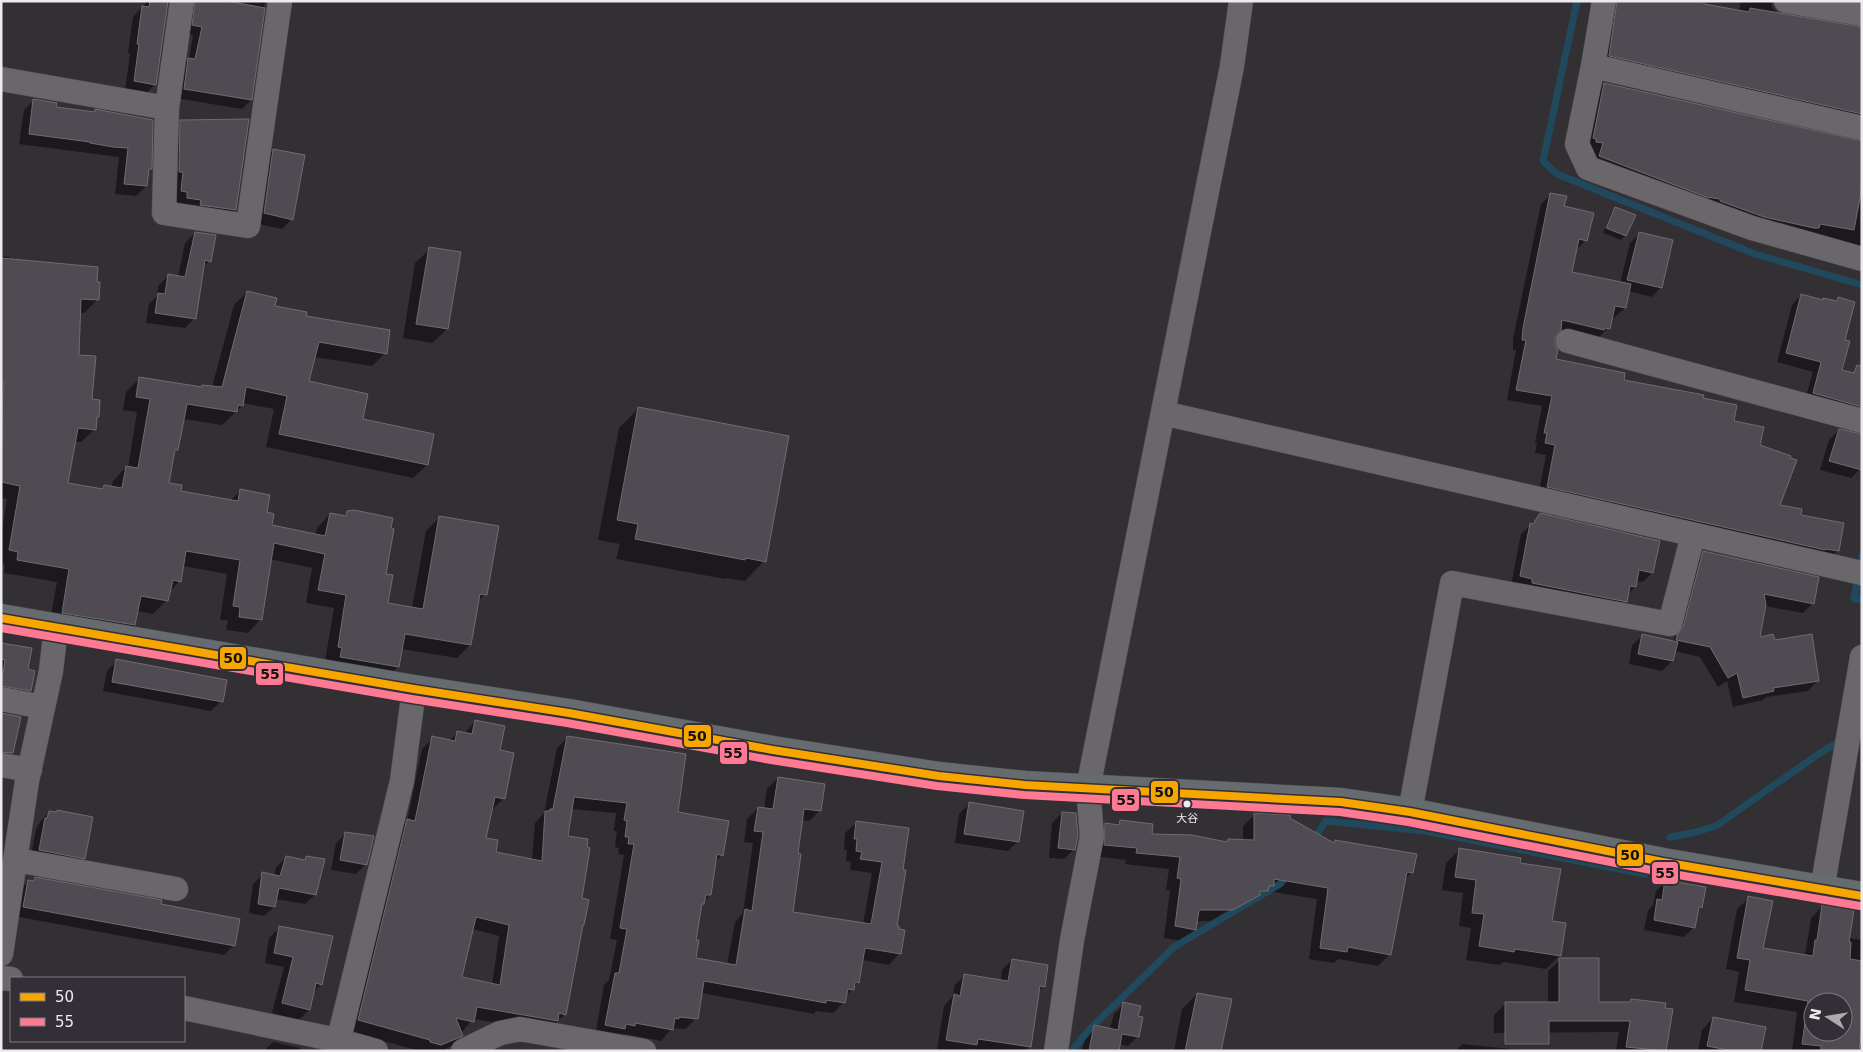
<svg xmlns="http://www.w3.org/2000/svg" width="1863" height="1052" font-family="'DejaVu Sans','Noto Sans JP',sans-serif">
<rect width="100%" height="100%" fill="#333034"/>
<!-- shadow -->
<path fill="#0007" fill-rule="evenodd" d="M148 1H167L155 84 146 94 125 91 130 53H128L133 17Z
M196 1 238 3V1H265L251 100 242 109 175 98 179 68 189 59 193 35 184 34 191 6Z
M1608 1H1703L1702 5 1739 11 1741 1H1771L1772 7 1776 12 1783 16 1862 29V136L1596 68Z
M1604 84 1862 142V254L1808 237 1583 155 1591 97Z
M34 100 55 108 93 113 96 111 150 168 148 171 146 186 136 196 115 194 119 157 19 144 24 110Z
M181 121 235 210 225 220 177 208 178 202 171 201V131Z
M273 150 292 219 282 229 254 223 263 160Z
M1551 194 1563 207 1586 240 1575 251 1570 273 1620 283 1630 243 1640 233 1661 287 1652 297 1628 291 1625 308 1614 318 1611 317 1608 328 1598 338 1593 339 1558 331 1553 337 1555 360 1622 381 1702 399 1733 422 1759 446 1779 506 1799 516 1842 524 1837 551 1827 561 1538 497 1546 455 1535 453 1537 443H1535L1542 406 1507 400 1516 350H1513V339L1541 204Z
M1616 208 1625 236 1621 240 1603 233 1611 213Z
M195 233 209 261 202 268 195 318 185 328 146 323 149 304 157 296 158 286 168 276 178 277 185 243Z
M430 249 447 329 432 343 403 338 415 263Z
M1 256 10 257V260L96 283 97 300 84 313H79L77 356 98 417 96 419 95 429 81 442H74L67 484 101 490 104 486 111 488 113 481 126 467 128 468 137 412 123 410 126 392 139 379 201 388 203 386 212 387 234 305 247 292 273 306 305 317 385 353 372 366 314 357 308 382 427 465 413 478 266 447 274 409 242 403V406L222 425 183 419 177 449 174 453 168 484 179 492 230 501 240 491 265 513 271 526 315 535 317 528 330 514 343 517 347 512 384 575 386 604 412 608 426 531 440 517 485 594 478 602 470 645 457 658 401 649 398 667 384 680 325 661 334 608 306 603 312 568 270 559 261 619 248 633 226 630 228 620H220L227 574 183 566 180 581 169 592 167 600 153 614 137 611 134 625 120 638 49 626 57 582 4 573 5 565 1 564V535L7 499 1 498Z
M1801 295 1822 301 1824 299 1835 302 1839 299 1843 341 1841 369 1862 387V415L1804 403 1813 372 1777 362 1792 305Z
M638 409 764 561 745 581 726 578 725 579 616 559 620 544 598 540 619 428Z
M1839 430 1861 468 1851 478 1820 470 1829 440Z
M1541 515 1652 573 1643 582 1636 581 1635 587 1627 595 1625 601 1616 610 1511 585 1521 534Z
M1704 552 1813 603 1803 613 1765 606 1759 638 1774 642 1817 681 1808 691 1766 697 1763 700 1733 707 1727 681 1718 687 1700 657 1674 651 1672 661 1662 671 1629 664 1632 645 1643 635 1672 642 1674 639 1694 562Z
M1 645 27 670 30 690 20 700 1 696Z
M117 661 221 701 211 711 103 691 107 671Z
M475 721 498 751 504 798 493 809H491L484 839 494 853 532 860 535 823 544 813 557 748 568 737 676 813 722 855 715 862 710 895 700 907 694 941 695 959 727 965 735 922 743 913 753 843 744 842 747 819 758 808 764 809 767 789 778 778 820 810 809 821 801 820 796 855 792 913 863 924 872 873 850 870 851 862 846 861 847 850H844L845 833 856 823 908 829 895 927 899 954 889 965 862 960 858 983 845 997 844 1002 833 1013 816 1011 814 1014 701 993 696 1018 686 1029 672 1028 661 1041 625 1034 623 1036H595L604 985 609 980 617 940 610 939 624 855 618 854 619 848 615 847 617 831H614L616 813 571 809 566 837 585 848 581 899V926L565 1014 554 1025 546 1031 473 1019 462 1032H460L462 1035 451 1046 441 1051H420L347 1031 396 832 407 821 422 749 433 738 449 741 458 732 464 734ZM472 929 499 936 492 985 461 978Z
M969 804 1018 841 1008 851 955 843 959 814Z
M49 812 84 858 74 868 30 860 36 829 40 822Z
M1062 813 1074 849 1064 859 1049 858 1052 823Z
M1255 814 1289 819 1333 844 1335 841 1412 872 1404 881 1390 954 1378 966 1338 959 1334 963 1309 959 1317 899 1267 891 1255 902H1252L1247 907 1220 921H1196L1195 929 1183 941 1164 938 1170 890H1166L1169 869 1125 864 1126 860 1093 856 1094 836 1105 825 1116 826 1120 822 1151 835 1226 843 1228 840 1243 841V826Z
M346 833 366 864 356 874 331 870 336 843Z
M1460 849 1518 864 1551 922 1559 956 1546 969 1503 962 1500 965 1466 960 1471 928 1459 926 1463 893 1442 890 1446 863Z
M306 857 315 895 305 904 276 899 274 907 264 916 249 913 253 884 263 874 274 876 276 867 286 858 303 861Z
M35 879 160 905 234 945 224 955 14 916 18 892 28 882H32Z
M1666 881 1701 908 1696 912 1694 927 1684 937 1644 930 1648 911 1653 905 1656 891Z
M1749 898 1762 949 1803 956 1806 950 1811 918 1823 906 1848 938 1862 940V1051H1792L1797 1012 1734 1002 1739 972 1726 969 1737 909ZM1813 1002H1843V1032H1813Z
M280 927 321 984 313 993 309 1010 299 1020 272 1013 284 967 265 963 269 938Z
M1012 960 1044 986 1038 992 1030 1046 1025 1051H983L971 1049 969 1051H945L937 1049 944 1006 952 997 955 985 965 975 1001 981 1002 970Z
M1560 960 1598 1004H1628L1631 1001 1666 1051H1616L1619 1032 1494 1033V1015L1506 1003H1548V971Z
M1197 994 1220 1051H1174L1182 1009Z
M1124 1004 1137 1017 1138 1036 1128 1046 1119 1044 1117 1051H1082L1085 1036 1095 1026 1110 1029 1114 1014Z
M1713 1018 1760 1051H1698L1702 1030Z
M273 1042 300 1048V1051H264Z
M1462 1044 1531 1051H1456Z"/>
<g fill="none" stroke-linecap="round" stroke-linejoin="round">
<!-- stream -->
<path stroke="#21495e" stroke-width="7" d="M1577 1 1543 161 1557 174 1755 254 1862 285
M1862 555 1854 599 1862 600
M1670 837 1696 832 1716 826 1820 753 1842 740
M1312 841 1326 821 1425 831 1645 874
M1072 1051 1088 1031 1174 947 1280 884 1288 874"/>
</g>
<!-- building -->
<path fill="#504a53" stroke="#6f6c70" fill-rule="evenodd" d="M150 1H168L156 85 134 81 139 44H137L142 6 149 7Z
M195 1H227L265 8 252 100 184 89 188 58 195 59 202 27 192 25Z
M1617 1H1704V4L1749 12 1750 8 1862 27V114L1609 56Z
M1604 83 1862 141V187L1854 230 1820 224 1819 228H1814L1764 217 1720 201V199L1706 197 1599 156 1603 143 1596 142V139L1593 138Z
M33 99 57 103 56 107 95 112V109L153 120 152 169H149L147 186 124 184 128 148 113 147 90 143V142L29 134Z
M249 119 236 210 200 205 201 200 187 198V192L181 191 183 172H179L180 120Z
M273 149 305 155 293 220 264 213Z
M1550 193 1567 196 1564 206 1594 213 1587 241 1579 239 1572 272 1631 284 1626 308 1615 306 1610 329 1605 328 1604 330 1562 320 1561 330 1555 338V344L1558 350 1556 359 1625 373 1624 380 1704 395 1703 398 1737 405 1734 421 1764 427 1760 445 1791 456 1790 458 1797 460 1780 505 1802 509 1801 515 1844 523 1839 551 1825 549V550L1547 487 1555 445 1545 443 1547 433H1544L1552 396 1516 390 1526 340H1522L1523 328Z
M1615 207 1636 215 1626 236 1606 228Z
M195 232 216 235 211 262 205 260 196 319 155 313 158 293 165 294 168 274 185 277Z
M1639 232 1673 240 1662 288 1627 280Z
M429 247 461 252 448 329 416 324Z
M1 258 98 267 97 282H100L99 300 81 299 79 355 96 356 92 399 100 400 99 417H97L96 430 78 428 68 483 103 489 104 485 122 488 126 466 138 468 150 399 136 397 139 377 202 387V385L222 387 247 291 277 298 275 306 307 312 306 316 390 330 387 354 319 342 309 381 368 394 363 419 434 434 428 465 279 434 287 396 246 387 243 406 238 405 237 412 187 404 178 450H175L169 483 182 485 181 491 238 501 240 489 270 495 267 512 274 514 272 525 325 536 330 513 346 516 347 511 354 510 393 518 391 528 394 529 386 574 393 575 388 603 423 609 439 516 499 526 487 595 480 594 471 645 405 634 399 667 340 657 342 648 338 647 346 595 318 590 325 554 274 543 262 620 239 617 240 607 233 606 240 560 186 551 181 582 173 580 168 601 141 596 135 625 62 613 69 569 17 560 18 552 9 550 20 486 1 482 3 382H1Z
M1801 294 1823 300V298L1837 301 1838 297 1855 302 1845 340 1850 341 1842 370 1854 373 1857 365 1862 366V407L1813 393 1821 362 1786 353Z
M638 407 789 436 766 562 746 558 745 560 635 539 638 524 617 520Z
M1839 429 1862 434V470L1829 461Z
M1540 513 1660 541 1653 573 1639 570 1636 587 1630 586 1627 602 1532 583V579L1520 576 1530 523 1533 524Z
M1703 551 1819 577 1814 604 1764 594 1766 605 1760 637 1773 634 1775 640 1812 634 1819 681 1773 688 1774 691 1743 698 1737 673 1728 678 1710 647 1676 640 1677 635 1683 627Z
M1642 634 1678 642 1673 661 1638 654Z
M1 643 32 648 28 669 35 671 31 691 1 686 5 660 1 659Z
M116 659 227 680 223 702 112 682Z
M1 713 21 717 13 753 1 752Z
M475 720 505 726 500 750 514 753 505 799 495 797 486 838 498 840 496 852 542 861 545 811H550V809H553L567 736 686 754 678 812 729 821 723 856 717 854 711 895H706L704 904H702L696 940H699L696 958 736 965 745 909 752 911 763 832 754 831 758 807 773 809 778 777 825 784 821 811 804 809 798 853 801 854 793 912 871 924 882 862 860 859 862 852 856 851 857 839H854L856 821 909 828 903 870H906L897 926H899V929L905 930 901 954 865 948 859 983 855 982 854 990 848 989 845 1003 826 1000V1003L704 981 698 1019 679 1017V1019L675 1018 673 1030 635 1023V1026L626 1024 625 1029 605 1025 615 973H619L627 929 620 928 634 844H628L629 837H625L627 821 624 820 627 803 574 797 568 836 588 839 587 847 590 848 582 898 589 900 584 925H583L566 1015 559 1013 558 1021 477 1007 474 1022 456 1018 463 1036 441 1045 430 1042V1040L358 1020 407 819 415 821 432 736 455 741 457 731 472 734ZM476 917 509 925 500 985 462 977Z
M969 802 1024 811 1019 842 964 834Z
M57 810 93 817 85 859 39 850 45 818H47L49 811 57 812Z
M1062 812 1076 813 1078 835 1075 850 1058 848Z
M1254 813 1290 815V818L1334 843 1335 840 1417 854 1413 873 1407 872 1391 955 1348 947 1347 952 1320 948 1328 888 1274 879V886H1269L1268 891H1260V895L1233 910H1199L1196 930 1175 926 1181 879 1177 878 1180 857 1136 853 1137 848 1104 845 1105 823 1119 825 1120 820 1153 824 1152 834 1192 835 1227 842 1228 839 1254 840Z
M345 832 374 836 367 865 340 860Z
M1459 848 1521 858 1520 863 1561 869 1552 921 1566 923 1561 956 1515 949 1514 952 1479 946 1484 914 1472 913 1476 880 1455 877Z
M286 856 305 860 306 856 325 859 316 895 279 888 275 907 258 904 262 872 280 876Z
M35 877 162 900 161 904 240 919 235 946 23 907 28 880 34 881Z
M1665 880 1706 887 1702 908 1699 907 1695 928 1654 920 1657 899 1662 900Z
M1748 896 1773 901 1763 948 1813 956 1815 940H1817L1822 905 1854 910 1849 942H1851L1850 959 1862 961V1028L1859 1051H1821V1046L1802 1044 1808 1001 1745 990 1750 960 1737 958ZM1813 1002H1843V1032H1813Z
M279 926 333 936 322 985 316 983 310 1010 282 1003 293 957 274 953Z
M1559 958H1599V1002H1630L1631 999 1666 1003 1665 1008 1673 1009 1666 1051 1626 1047 1630 1021H1549V1044H1505V1002H1559Z
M1012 959 1048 965 1045 987 1040 986 1031 1047 978 1039 977 1045 946 1040 954 994 960 996 964 974 1008 981Z
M1197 993 1232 999 1221 1051H1185Z
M1123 1002 1141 1006 1138 1016 1143 1017 1139 1037 1122 1034 1119 1051H1089L1094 1025 1118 1030Z
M1713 1017 1766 1027 1761 1051H1733L1707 1046Z"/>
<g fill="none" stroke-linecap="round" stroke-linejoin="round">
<!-- minor casing -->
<g stroke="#524f53" stroke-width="25">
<path id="minor" d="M182 1 167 108 164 213 248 226 280 1
M1604 1 1593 66 1577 144 1588 168 1752 228 1862 259
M1786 1 1862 14
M1593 66 1862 128
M1 79 167 108
M1568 341 1862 421
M1163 413 1862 573
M1 699 43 707
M1 765 30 770
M1410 812 1452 583 1670 624 1693 535
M16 860 176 889
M1822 890 1862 657
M1 954 27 781 51 671 56 628
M1 978 11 979
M184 1008 337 1040 376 1051
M336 1051 402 781 414 689
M463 1051 500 1033 520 1029 644 1051
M1056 1051 1072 940 1092 836 1088 788 1232 66 1241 1"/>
</g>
<!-- major casing -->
<g stroke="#524f53" stroke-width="29">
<path id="major" d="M1 618 414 689 569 713 773 750 939 776 1025 785 1341 802 1410 812 1663 862 1862 896"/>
</g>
<!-- minor -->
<use href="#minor" stroke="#6a676b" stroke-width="24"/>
<!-- major -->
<use href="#major" stroke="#666b70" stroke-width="28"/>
<!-- bus-1 casing -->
<g stroke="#342e36" stroke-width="11">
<path id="bus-1" d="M1 618 414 689 569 713 773 750 939 776 1025 785 1341 802 1410 812 1663 862 1862 896"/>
</g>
<!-- bus-2 casing -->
<g stroke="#342e36" stroke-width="11">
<path id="bus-2" d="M1 628 412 699 567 723 771 760 937 786 1024 795 1340 812 1408 822 1661 872 1860 906"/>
</g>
<!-- bus-1 -->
<use href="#bus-1" stroke="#f7a600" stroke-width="8"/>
<!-- bus-2 -->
<use href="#bus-2" stroke="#fe7a93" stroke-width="8"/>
</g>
<!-- markers -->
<circle fill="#eeebf0" stroke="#342e36" stroke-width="2" cx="1187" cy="804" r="4.5"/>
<g text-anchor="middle" stroke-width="4.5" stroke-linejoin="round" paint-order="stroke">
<!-- bus labels -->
<g font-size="11" fill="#eeebf0" stroke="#342e36">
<text x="1187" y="822">大谷</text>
</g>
</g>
<g stroke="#342e36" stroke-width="2">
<rect x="219" y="646" width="28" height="24" rx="5" fill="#f7a600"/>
<rect x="255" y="662" width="29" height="24" rx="5" fill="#fe7a93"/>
<rect x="683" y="724" width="29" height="24" rx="5" fill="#f7a600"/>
<rect x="719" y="741" width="29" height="24" rx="5" fill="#fe7a93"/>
<rect x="1150" y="780" width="29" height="24" rx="5" fill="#f7a600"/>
<rect x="1111" y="788" width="29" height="24" rx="5" fill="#fe7a93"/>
<rect x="1616" y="843" width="28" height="24" rx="5" fill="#f7a600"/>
<rect x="1651" y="861" width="28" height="24" rx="5" fill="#fe7a93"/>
</g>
<g font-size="14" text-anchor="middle" font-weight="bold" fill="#111">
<text x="233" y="663">50</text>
<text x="270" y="679">55</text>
<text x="697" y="741">50</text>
<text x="733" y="758">55</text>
<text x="1164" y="797">50</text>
<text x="1126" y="805">55</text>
<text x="1630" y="860">50</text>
<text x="1665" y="878">55</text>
</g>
<!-- border -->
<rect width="1863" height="1052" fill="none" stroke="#eeebf0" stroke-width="5"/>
<!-- legend -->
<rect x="10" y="977" width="175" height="65" fill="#342e36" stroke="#7e7a80"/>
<rect x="20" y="993" width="25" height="8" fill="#f7a600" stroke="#7e7a80"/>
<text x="55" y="1002" font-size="15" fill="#eeebf0">50</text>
<rect x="20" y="1018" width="25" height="8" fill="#fe7a93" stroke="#7e7a80"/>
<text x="55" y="1027" font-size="15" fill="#eeebf0">55</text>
<!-- north arrow -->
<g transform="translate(1828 1017) rotate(282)"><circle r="24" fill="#342e36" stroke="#7e7a80"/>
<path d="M0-4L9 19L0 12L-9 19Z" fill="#adaaae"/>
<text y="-8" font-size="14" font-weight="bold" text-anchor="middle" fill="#eeebf0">N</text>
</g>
</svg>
